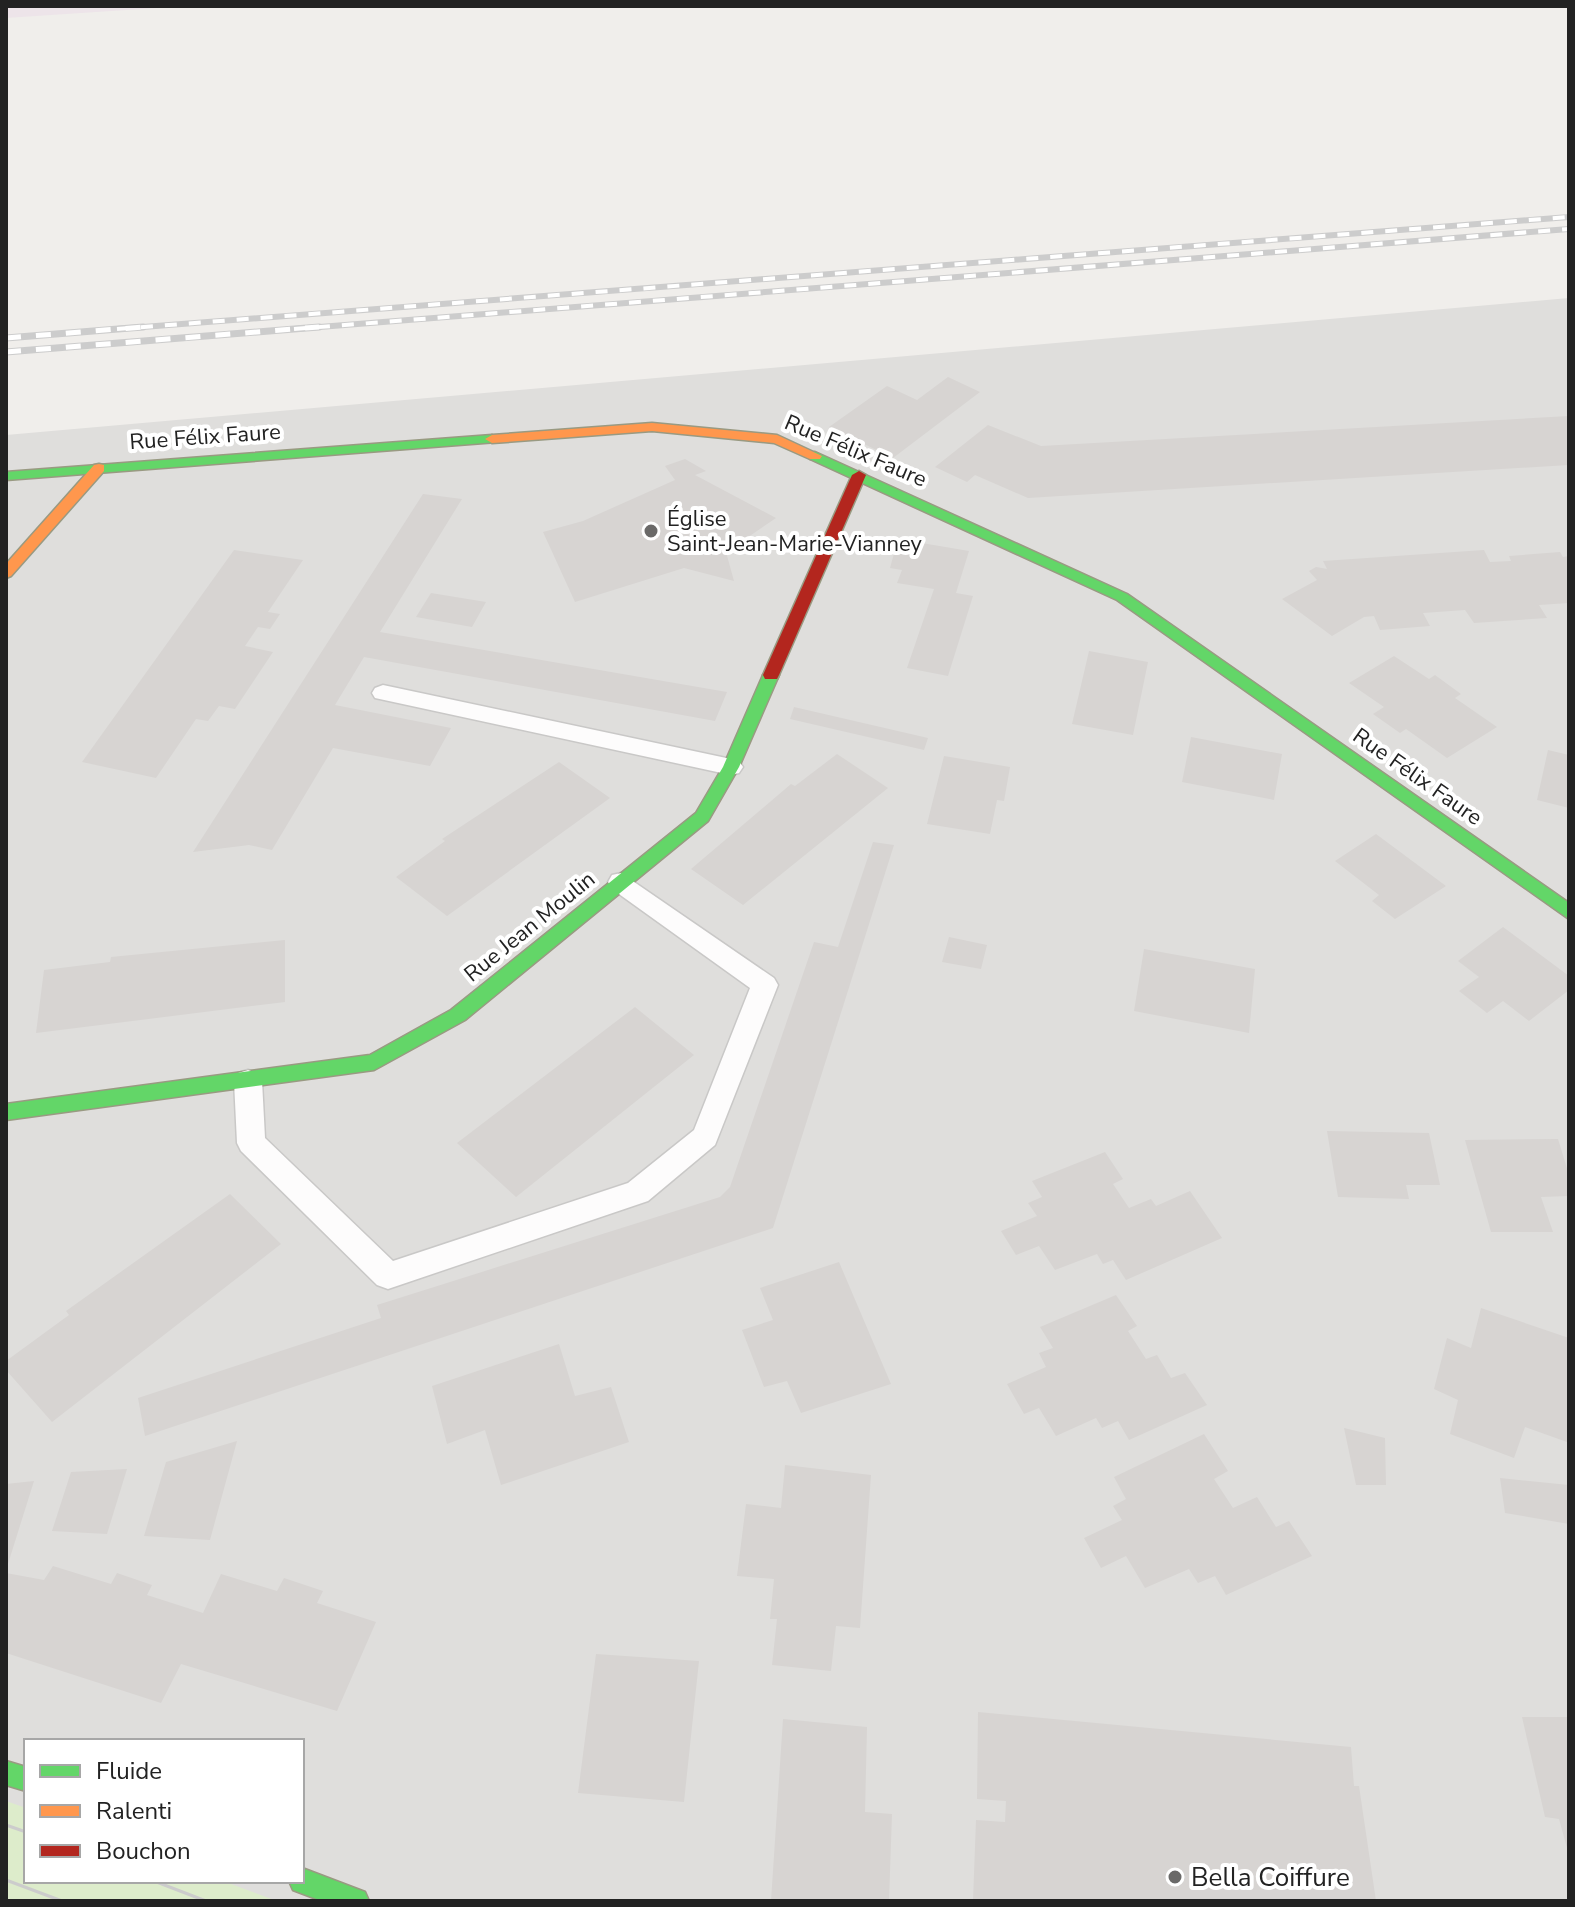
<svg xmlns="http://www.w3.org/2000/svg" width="1575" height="1907" font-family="'Nunito Sans',sans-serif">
<rect width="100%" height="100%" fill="#f0eeeb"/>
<!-- residential -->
<path fill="#dfdedc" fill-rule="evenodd" d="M1569 298V1901H6V435ZM26 1741H302V1881H26Z"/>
<!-- industrial -->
<path fill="#ede4e9" d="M6 6H187L6 18Z"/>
<!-- grass -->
<path fill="#ddeccb" d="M6 1801 26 1808V1881H223L277 1901H6Z"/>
<!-- building -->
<path fill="#d7d4d2" d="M948 377 980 392 893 458 829 427 887 386 917 400Z
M1569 416V465L1028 498 975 475 967 482 935 467 988 425 1041 446Z
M685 459 706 471 695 475 776 518 726 552 734 581 684 568 575 602 543 532 583 521 675 480 665 466Z
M423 494 462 499 380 632 727 692 715 721 364 657 335 705 451 728 430 766 333 748 272 850 249 845 193 852Z
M898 539 969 551 956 593 973 596 948 676 907 668 934 589 897 583 902 570 890 568Z
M234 550 303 560 268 612 280 614 270 629 258 627 245 646 273 652 235 709 219 706 208 721 196 719 156 778 82 762Z
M1484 550 1490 562 1511 561 1509 556 1560 552 1563 557 1569 556V603L1539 605 1547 618 1474 623 1465 610 1423 613 1430 626 1380 630 1374 616 1364 617 1332 636 1282 599 1317 580 1309 571 1316 567 1327 569 1323 561Z
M431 593 486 602 472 627 416 617Z
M1089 651 1148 662 1133 735 1072 724Z
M1394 656 1429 679 1435 675 1461 694 1455 698 1497 727 1447 758 1406 729 1400 733 1373 714 1384 707 1349 683Z
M794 707 928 738 924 750 790 719Z
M1191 737 1282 754 1274 800 1182 782Z
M1548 750 1569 755V808L1537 800Z
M837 754 888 788 743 905 691 869 791 784 795 786Z
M944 756 1010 767 1004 801 997 800 990 834 927 824Z
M559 762 610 798 447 916 396 877 445 841 442 839Z
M1376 834 1446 886 1395 919 1372 901 1379 895 1335 861Z
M873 842 894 845 773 1228 145 1436 138 1398 381 1318 377 1305 720 1197 730 1187 814 942 838 947Z
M1503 927 1569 976V990L1529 1021 1503 1001 1487 1013 1459 991 1479 977 1458 961Z
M949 937 987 945 981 969 942 962Z
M285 940V1002L36 1033 44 970 110 962 111 957Z
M1144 949 1255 969 1249 1033 1134 1011Z
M635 1007 694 1055 516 1197 457 1143Z
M1327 1131 1429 1133 1440 1185H1406L1409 1199 1338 1197Z
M1558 1139 1569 1175V1196L1541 1197 1553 1232H1491L1465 1140Z
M1105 1152 1123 1179 1113 1184 1129 1208 1151 1199 1156 1206 1190 1191 1222 1238 1126 1280 1113 1260 1103 1264 1097 1254 1055 1270 1039 1246 1016 1255 1001 1231 1037 1216 1028 1203 1042 1197 1032 1181Z
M230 1194 281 1244 52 1422 6 1370V1361L69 1315 66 1311Z
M839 1262 891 1384 801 1413 787 1381 764 1387 742 1330 773 1320 760 1288Z
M1116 1295 1137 1326 1128 1331 1146 1359 1157 1355 1171 1378 1185 1373 1207 1405 1129 1440 1118 1421 1102 1428 1096 1418 1056 1436 1039 1408 1024 1414 1007 1384 1046 1367 1039 1353 1053 1348 1040 1327Z
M1481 1308 1569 1338 1567 1442 1525 1427 1514 1458 1450 1434 1458 1400 1434 1389 1447 1338 1471 1348Z
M559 1344 575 1396 611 1387 629 1442 501 1485 485 1430 447 1444 432 1386Z
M1344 1428 1385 1438 1386 1485H1356Z
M1204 1434 1228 1471 1214 1479 1233 1508 1257 1497 1276 1527 1289 1521 1312 1556 1226 1595 1215 1576 1198 1583 1189 1569 1145 1588 1126 1556 1101 1568 1084 1538 1122 1520 1113 1506 1126 1499 1114 1477Z
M237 1441 210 1540 144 1536 166 1462Z
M785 1465 871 1475 860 1628 836 1626 831 1671 772 1665 777 1619H770L774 1579 737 1576 746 1504 781 1508Z
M127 1469 107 1534 52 1531 71 1472Z
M1500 1478 1569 1485V1524L1505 1513Z
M34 1481 7 1567H6V1484Z
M53 1566 111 1584 117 1573 152 1585 147 1595 203 1613 221 1574 277 1591 284 1578 323 1591 317 1603 376 1622 337 1711 181 1664 161 1703 6 1653V1573L44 1580Z
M596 1654 699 1661 684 1802 578 1793Z
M978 1712 1351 1747 1354 1786H1359L1376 1901H973L976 1820 1005 1822 1006 1801 977 1799Z
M1522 1717H1569V1855L1559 1819 1545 1817Z
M783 1719 867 1727 865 1812 892 1814 889 1901H771Z"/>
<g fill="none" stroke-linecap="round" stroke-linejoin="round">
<!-- lane casing -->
<g stroke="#c9c8c7" stroke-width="3">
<path id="lane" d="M383 685 731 759 739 761 743 767 739 773 731 775 375 698 372 693 375 688Z
M621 873 774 978 778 985 715 1145 648 1201 388 1289 377 1285 241 1151 237 1143 234 1081 238 1073 248 1070 258 1073 262 1081 265 1138 393 1261 628 1183 694 1130 750 988 612 889 608 882 612 875Z"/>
</g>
<!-- fast casing -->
<g stroke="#999a82" stroke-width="3">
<path id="fast" d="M492 435 499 439 497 442 6 480V472Z
M815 452 1127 594 1569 903V919L1117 600 810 459V453Z
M771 670 779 675 739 767 708 821 465 1020 374 1070 6 1120V1104L370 1055 451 1010 696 813 723 767 763 675Z
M6 1761 26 1767V1791L6 1785Z
M302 1868 365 1892 369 1901H322L293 1890 289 1881H302Z"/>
</g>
<!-- slow casing -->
<g stroke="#999a82" stroke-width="3">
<path id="slow" d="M652 423 777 435 822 456 820 459H810L774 443 652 431 492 443 485 439 492 435Z
M99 464 104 465V471L11 576 6 578V564L94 465Z"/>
</g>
<!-- jam casing -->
<g stroke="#999a82" stroke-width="3">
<path id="jam" d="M859 471 866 475 779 675 777 679H765L763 675 852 475Z"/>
</g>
<!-- lane -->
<use href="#lane" fill="#fdfcfc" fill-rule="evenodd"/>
<!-- fast -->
<use href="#fast" fill="#63d668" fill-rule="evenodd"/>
<!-- slow -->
<use href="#slow" fill="#ff974d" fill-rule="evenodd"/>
<!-- jam -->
<use href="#jam" fill="#b3261e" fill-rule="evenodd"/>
<!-- tram -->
<path stroke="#ccc" stroke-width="3" d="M6 1825 26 1832
M6 1880 62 1901
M154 1881 206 1901"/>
<!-- rail-far1 casing -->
<g stroke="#ccc" stroke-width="6">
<path id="rail-far1" d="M117 329 1569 217
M294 329 1569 229"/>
</g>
<!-- rail casing -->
<g stroke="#ccc" stroke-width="7">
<path id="rail" d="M6 338 143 327
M6 352 319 327"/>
</g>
<!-- rail-far1 -->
<use href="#rail-far1" stroke="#fff" stroke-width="4" stroke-dasharray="12" stroke-linecap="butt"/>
<!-- rail -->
<use href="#rail" stroke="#fff" stroke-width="5" stroke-dasharray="15" stroke-linecap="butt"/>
</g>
<!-- markers -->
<g fill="#6a6968" stroke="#fff" stroke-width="3">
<circle cx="651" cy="531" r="8"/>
<circle cx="1175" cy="1877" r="8"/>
</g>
<g text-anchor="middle" stroke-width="8" stroke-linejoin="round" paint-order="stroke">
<!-- street labels -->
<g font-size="22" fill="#222" stroke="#fff">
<text transform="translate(205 436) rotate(-4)" y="8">Rue Félix Faure</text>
<text transform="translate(856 450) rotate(23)" y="8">Rue Félix Faure</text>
<text transform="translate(1418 776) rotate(35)" y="8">Rue Félix Faure</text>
<text transform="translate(529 926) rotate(-39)" y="8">Rue Jean Moulin</text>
</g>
<!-- poi labels -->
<g font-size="22" fill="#222" stroke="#fff" text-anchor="start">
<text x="667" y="526">Église<tspan x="667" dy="25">Saint-Jean-Marie-Vianney</tspan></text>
</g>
<!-- near-poi labels -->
<g font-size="26" fill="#222" stroke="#fff" text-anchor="start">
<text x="1191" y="1886">Bella Coiffure</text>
</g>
</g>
<!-- border -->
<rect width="1575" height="1907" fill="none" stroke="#222222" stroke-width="16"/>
<!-- legend -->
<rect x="24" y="1739" width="280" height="144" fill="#ffffff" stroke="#a7a7a7" stroke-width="2"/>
<rect x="40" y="1765" width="40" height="12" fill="#63d668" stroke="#a7a7a7" stroke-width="2"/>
<text x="96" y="1779" font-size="24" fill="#222222">Fluide</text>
<rect x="40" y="1805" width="40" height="12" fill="#ff974d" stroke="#a7a7a7" stroke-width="2"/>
<text x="96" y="1819" font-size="24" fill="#222222">Ralenti</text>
<rect x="40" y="1845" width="40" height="12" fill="#b3261e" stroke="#a7a7a7" stroke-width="2"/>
<text x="96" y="1859" font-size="24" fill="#222222">Bouchon</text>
</svg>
